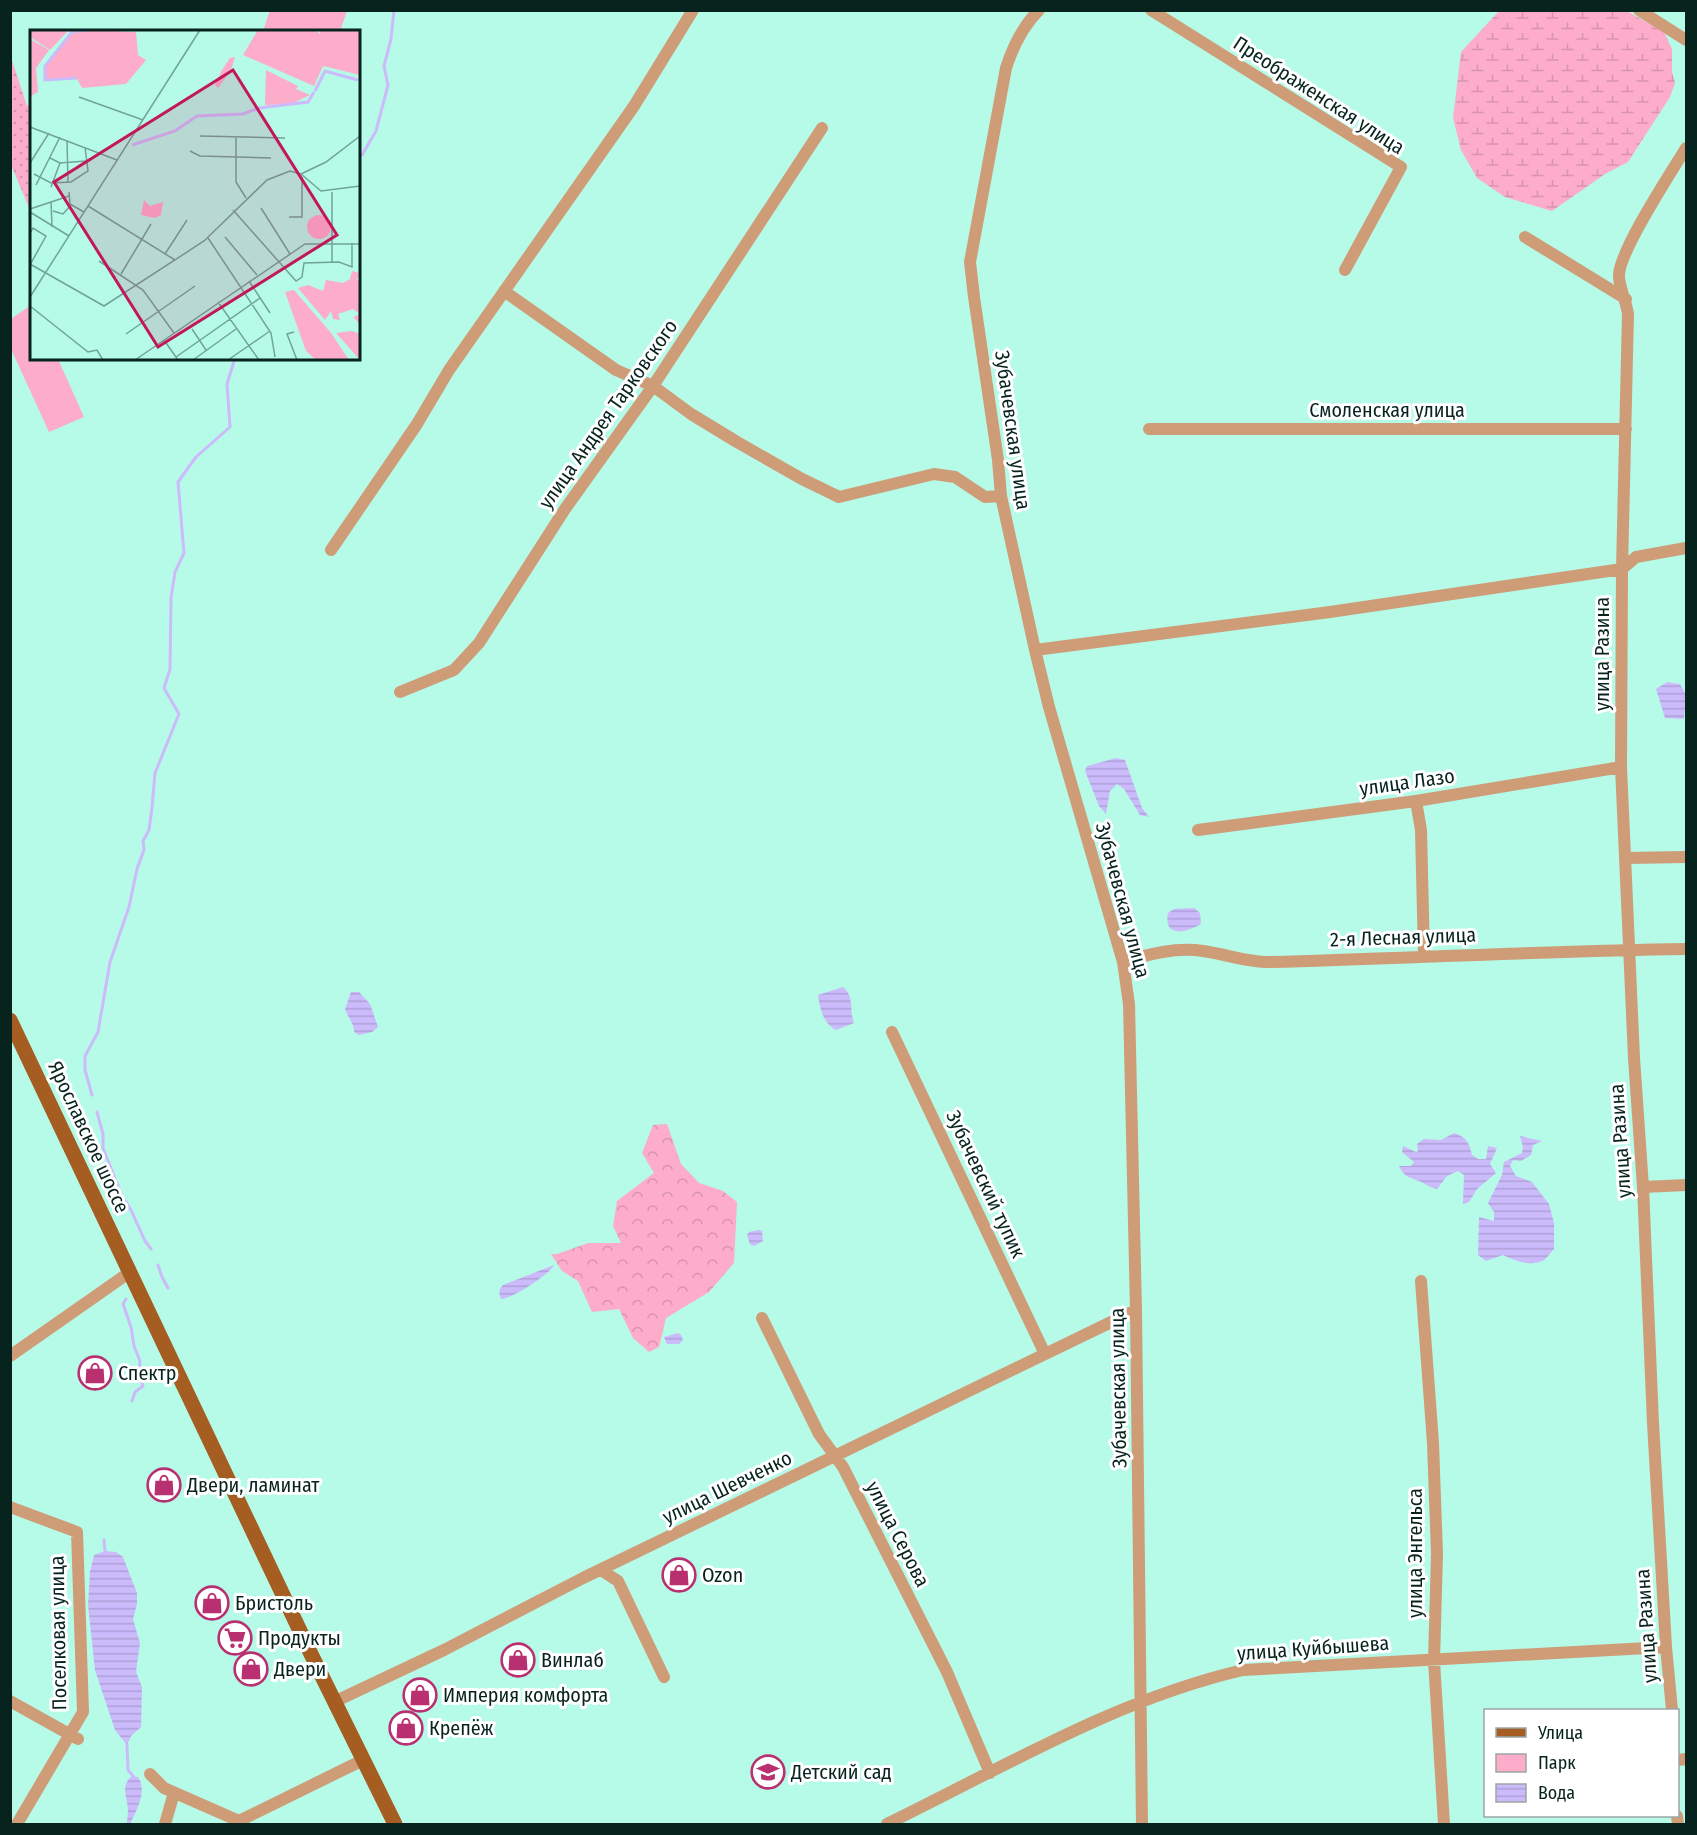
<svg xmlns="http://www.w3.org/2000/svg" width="1697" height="1835" font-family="'Fira Sans Condensed',sans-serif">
<defs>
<pattern id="grass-dots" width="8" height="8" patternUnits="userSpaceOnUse" patternTransform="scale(1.5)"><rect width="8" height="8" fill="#fdacc9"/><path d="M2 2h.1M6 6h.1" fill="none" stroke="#d794ac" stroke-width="1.8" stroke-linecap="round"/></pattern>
<pattern id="forest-crowns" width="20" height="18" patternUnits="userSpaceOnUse" patternTransform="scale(1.5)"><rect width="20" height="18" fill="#fdacc9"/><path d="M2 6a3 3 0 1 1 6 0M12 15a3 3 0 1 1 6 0" fill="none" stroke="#d794ac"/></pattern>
<pattern id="wetland-marsh" width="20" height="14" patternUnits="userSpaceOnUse" patternTransform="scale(1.5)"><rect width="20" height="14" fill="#fdacc9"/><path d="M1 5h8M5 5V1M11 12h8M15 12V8" fill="none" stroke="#d794ac"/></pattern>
<pattern id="water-rules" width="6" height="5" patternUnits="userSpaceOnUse" patternTransform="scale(1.5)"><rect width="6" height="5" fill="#ccbbfb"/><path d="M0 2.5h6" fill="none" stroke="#aea0d7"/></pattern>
</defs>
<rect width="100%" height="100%" fill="#b6fae8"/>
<!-- grass -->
<path fill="url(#grass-dots)" d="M11 57 27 106 31 104 32 209 30 210 11 165Z"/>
<!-- forest -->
<path fill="url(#forest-crowns)" d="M667 1124 681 1164 699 1183 723 1191 737 1202 734 1263 709 1292 666 1318 659 1347 649 1352 633 1338 619 1309 592 1312 578 1281 562 1271 551 1254H557L588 1243H621L613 1226 617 1201 654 1173 642 1153 653 1125Z"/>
<!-- wetland -->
<path fill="url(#wetland-marsh)" d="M1499 11H1627L1664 32 1672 49V72L1675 83 1670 97 1628 162 1605 174 1552 211 1505 197 1477 178 1461 150 1453 118 1461 52Z"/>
<!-- park -->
<path fill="#fdacc9" d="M270 10H347V11L340 31H263Z
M31 305 32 358 58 359 84 417 49 432 11 349V319Z"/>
<!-- water -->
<path fill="url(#water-rules)" d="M1667 682 1680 684 1686 695 1684 719 1665 718 1656 689Z
M1116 758 1125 760 1142 808 1149 817 1140 815 1124 789 1117 784 1110 791 1106 814 1099 806 1085 771 1087 766Z
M1194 908 1200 913 1201 924C1186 933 1163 938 1168 913L1174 909Z
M843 987C855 997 849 1010 854 1023L836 1030C823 1023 820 1009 818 995Z
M351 992H359L370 1004 378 1027 372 1032 359 1035 354 1032C355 1025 347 1016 345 1009Z
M1454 1133C1466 1137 1469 1142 1472 1155L1478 1159H1486L1488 1146 1497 1148 1490 1164 1496 1173 1477 1189 1469 1202 1463 1204 1464 1175 1458 1171 1447 1176 1437 1189C1429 1187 1426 1184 1419 1181 1409 1177 1404 1177 1399 1166H1411L1414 1162 1402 1152 1403 1146 1416 1152 1418 1151 1417 1144 1424 1139 1441 1140Z
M1520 1136 1542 1141 1533 1145 1531 1155 1521 1161 1513 1160 1510 1166 1516 1176 1532 1182 1549 1204 1554 1223V1249C1551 1252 1547 1258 1544 1260 1531 1267 1515 1261 1503 1255L1486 1261 1478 1255 1479 1217 1494 1221V1212L1488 1203 1502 1175 1504 1162 1522 1153 1523 1147Z
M759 1230 762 1231 763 1241 754 1246 750 1244 747 1235 749 1232Z
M554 1265C550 1274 512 1299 501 1299 499 1293 498 1290 503 1285Z
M678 1333 681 1335 683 1340 679 1344H667L664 1337Z
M105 1551 116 1552 123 1557 137 1593V1604L133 1619 140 1643 136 1672 142 1687 141 1727 131 1736 127 1745 115 1730 95 1670 88 1605 90 1572 94 1555Z
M132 1776 138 1777C148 1791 136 1811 130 1824H127C127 1819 128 1814 128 1809 127 1796 120 1786 132 1776Z"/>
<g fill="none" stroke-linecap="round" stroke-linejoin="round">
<!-- stream -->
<path stroke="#ccbbfb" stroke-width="3" d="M358 157 362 155 376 131 388 85 384 66 391 39 394 10
M92 1095 85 1070V1056L98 1032 110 962 129 907 137 869 144 850 143 841 149 830 152 808 155 773 179 714 164 688 170 669 171 598 175 572 184 553 178 482 196 457 230 427 227 384 235 358
M97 1112 103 1134V1148L122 1196 131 1210 145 1241 151 1249
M158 1265 162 1277 168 1288
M126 1299 123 1304 131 1327 134 1346 140 1361 139 1371 143 1386 135 1392 132 1401
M104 1540 105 1551
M127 1745 128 1770 133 1776"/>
<!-- minor -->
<path stroke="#cf9c78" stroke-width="12" d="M1039 10C1022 27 1013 46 1006 68L970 262 974 297 998 460 1001 496 1035 650 1049 707 1123 962 1129 1004 1136 1310 1142 1824
M1151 10 1401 167 1345 270
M1639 10 1686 40
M1525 237 1626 299
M504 291 616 370 653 386 691 414 737 442 802 479 839 497 934 474 955 477 985 497 1001 496
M1149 429H1626
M331 550 417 424 449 370 634 106 693 10
M1035 650 1330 612 1622 569 1636 557 1686 548
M400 692 454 670 479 643 565 509 653 386 822 128
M1416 801 1421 830 1424 955
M1198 830 1416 801 1621 767
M1626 858 1686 857
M1123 962C1149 954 1176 947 1203 951 1226 954 1248 963 1271 962 1409 958 1548 951 1686 949
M892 1032 1045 1354
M1643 1187 1686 1185
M1421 1281 1433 1443 1437 1554 1434 1661 1444 1824
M762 1318 819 1434 843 1467 947 1672 990 1773
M10 1356 130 1272
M10 1507 77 1532 83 1712 17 1824
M601 1570 618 1581 664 1677
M10 1701 78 1739
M336 1701 444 1650 583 1578 1136 1310
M1672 1710 1666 1647 1653 1423 1643 1187 1634 1058 1621 767 1622 569 1628 314C1626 301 1620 289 1619 277 1617 254 1672 171 1686 148
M1678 1760 1686 1759
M150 1774 164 1788 239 1821 363 1760
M1677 1816 1678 1824
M165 1824 174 1793
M887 1824C1002 1768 1117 1699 1243 1670L1666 1647"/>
<!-- major -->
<path stroke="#a55d21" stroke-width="15" d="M10 1020 311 1654 395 1824"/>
</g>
<!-- icons -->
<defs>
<g id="shop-ring" transform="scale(1.725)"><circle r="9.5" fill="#fff" stroke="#b83070" stroke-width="1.5"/><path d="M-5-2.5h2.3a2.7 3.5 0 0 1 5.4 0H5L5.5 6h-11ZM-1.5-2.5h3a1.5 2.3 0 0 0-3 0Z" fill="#b83070"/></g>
<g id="supermarket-ring" transform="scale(1.725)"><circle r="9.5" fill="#fff" stroke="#b83070" stroke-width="1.5"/><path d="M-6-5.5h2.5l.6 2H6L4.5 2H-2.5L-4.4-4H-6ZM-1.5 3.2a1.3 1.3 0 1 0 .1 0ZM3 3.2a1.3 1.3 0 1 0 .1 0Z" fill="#b83070"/></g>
<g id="school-ring" transform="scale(1.725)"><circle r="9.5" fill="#fff" stroke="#b83070" stroke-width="1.5"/><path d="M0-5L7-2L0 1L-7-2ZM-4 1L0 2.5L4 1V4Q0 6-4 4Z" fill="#b83070"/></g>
</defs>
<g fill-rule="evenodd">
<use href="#shop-ring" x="95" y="1373"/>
<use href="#shop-ring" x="164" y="1485"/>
<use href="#shop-ring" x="679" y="1575"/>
<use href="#shop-ring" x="212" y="1603"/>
<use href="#supermarket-ring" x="235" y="1638"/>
<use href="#shop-ring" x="518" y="1660"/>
<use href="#shop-ring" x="251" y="1669"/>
<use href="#shop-ring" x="420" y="1695"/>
<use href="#shop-ring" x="406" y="1728"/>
<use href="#school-ring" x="768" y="1772"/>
</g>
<g text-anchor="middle" stroke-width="6" stroke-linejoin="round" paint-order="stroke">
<!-- street labels -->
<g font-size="20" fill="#07231d" stroke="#fff">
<text transform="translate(1319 95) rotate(33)" y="7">Преображенская улица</text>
<text x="1387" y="417">Смоленская улица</text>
<text transform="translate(608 414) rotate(-55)" y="7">улица Андрея Тарковского</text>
<text transform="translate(1013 430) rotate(82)" y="7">Зубачевская улица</text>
<text transform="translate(1602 654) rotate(-90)" y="7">улица Разина</text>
<text transform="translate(1407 782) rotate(-8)" y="7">улица Лазо</text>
<text transform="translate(1123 900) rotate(75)" y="7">Зубачевская улица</text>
<text transform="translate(1403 937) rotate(-2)" y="7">2-я Лесная улица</text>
<text transform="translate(89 1137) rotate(65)" y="7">Ярославское шоссе</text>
<text transform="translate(1620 1141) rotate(-94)" y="7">улица Разина</text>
<text transform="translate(986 1184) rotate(65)" y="7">Зубачевский тупик</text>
<text transform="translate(1118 1388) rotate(-91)" y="7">Зубачевская улица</text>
<text transform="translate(727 1487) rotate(-26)" y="7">улица Шевченко</text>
<text transform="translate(898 1534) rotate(63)" y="7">улица Серова</text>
<text transform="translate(1415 1553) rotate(-90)" y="7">улица Энгельса</text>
<text transform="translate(1646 1626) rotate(-94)" y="7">улица Разина</text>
<text transform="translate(58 1633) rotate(-91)" y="7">Поселковая улица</text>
<text transform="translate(1313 1648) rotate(-4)" y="7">улица Куйбышева</text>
</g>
<!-- poi labels -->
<g font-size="20" fill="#07231d" stroke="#fff" text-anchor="start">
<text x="118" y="1380">Спектр</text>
<text x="187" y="1492">Двери, ламинат</text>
<text x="702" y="1582">Ozon</text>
<text x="235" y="1610">Бристоль</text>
<text x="258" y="1645">Продукты</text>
<text x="541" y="1667">Винлаб</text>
<text x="274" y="1676">Двери</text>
<text x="443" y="1702">Империя комфорта</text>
<text x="429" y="1735">Крепёж</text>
<text x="791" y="1779">Детский сад</text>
</g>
</g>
<!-- overview -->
<g transform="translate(30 30)">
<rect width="330" height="330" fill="#b6fae8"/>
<path d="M228 0H286L290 4 291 0H330V45L293 36 284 56 213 25ZM0 9 19 20 6 38 8 62 1 66ZM205 27 201 40 188 58 185 55 192 40 200 28ZM236 40 268 56 266 59 280 65 261 74 235 75Z" fill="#fdacc9"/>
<path d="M0 0H39L20 20 0 7ZM114 170 120 176 133 172 131 185 125 188 111 185ZM322 241 329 243 327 250H330V294L323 287 330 284 323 279 308 284 310 290 303 289 301 281 295 290 268 258 278 255 293 261 296 250 313 253 320 249ZM264 260 301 303 319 330H286L276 321 255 262ZM322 301 330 304V330L306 303Z" fill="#fdacc9"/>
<path d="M277 197a12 12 0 1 1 24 0a12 12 0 1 1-24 0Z" fill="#fdacc9"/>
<path d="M63 0 106 2 108 25 116 30 96 54 52 58 46 47 15 50V36L42 3Z" fill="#fdacc9"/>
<path fill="none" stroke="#ccbbfb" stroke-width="3" d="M47 48 15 50V36L42 2 58 0M285 61 295 41 328 50M102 115 145 101 167 86 213 84 229 78 278 72 284 62"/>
<path fill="none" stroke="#70a497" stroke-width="1.5" d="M49 67 113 90M0 97 87 130M170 106 255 108M206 107V152L216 168M37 110 38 153M160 121 170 126 241 128M20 128 30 133 56 131M0 133 19 103M4 144 21 153 41 152 58 141 55 117M271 144 296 132 330 106M271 144 291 161 330 156M6 155 30 107M21 157 30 133M39 162 40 174 54 182M302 162V232M21 171 22 197M58 176 145 230M231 178 260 224M0 179 39 166M203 180 266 251 272 247 274 233 309 232 322 237V213M23 181 33 184 41 175M0 182 39 206M259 187H272V147M0 203 3 198 16 206 0 235M195 207 227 245M178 208 241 303 245 327M135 224 157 190M69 231 113 260 144 303M0 234 74 276 174 211 237 150 260 141 271 144M91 244 121 194M219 251 240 283M0 267 170 0M188 272 229 330M0 276 58 322 67 320 73 330M162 299 176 320M264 302 257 304 267 330M96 304 165 256M134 310 148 330M146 327 230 268M105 330 275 214H330M163 330 206 299M198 330 240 301"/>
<path fill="#c2185b" fill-opacity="0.15" stroke="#c2185b" stroke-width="3" d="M203 40 307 205 128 317 24 152Z"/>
<rect width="330" height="330" fill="none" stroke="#07231d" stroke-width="3"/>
</g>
<!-- border -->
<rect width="1697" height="1835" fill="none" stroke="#07231d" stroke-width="24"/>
<!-- legend -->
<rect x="1484" y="1709" width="195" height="108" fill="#ffffff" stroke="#9ca7a5" stroke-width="1.5"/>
<rect x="1496" y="1728" width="30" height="9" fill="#a55d21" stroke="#9ca7a5" stroke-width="1.5"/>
<text x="1538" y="1739" font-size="18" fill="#07231d">Улица</text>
<rect x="1496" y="1754" width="30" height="18" fill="#fdacc9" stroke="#9ca7a5" stroke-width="1.5"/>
<text x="1538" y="1769" font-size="18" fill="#07231d">Парк</text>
<rect x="1496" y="1784" width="30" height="18" fill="url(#water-rules)" stroke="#9ca7a5" stroke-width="1.5"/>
<text x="1538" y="1799" font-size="18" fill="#07231d">Вода</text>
</svg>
